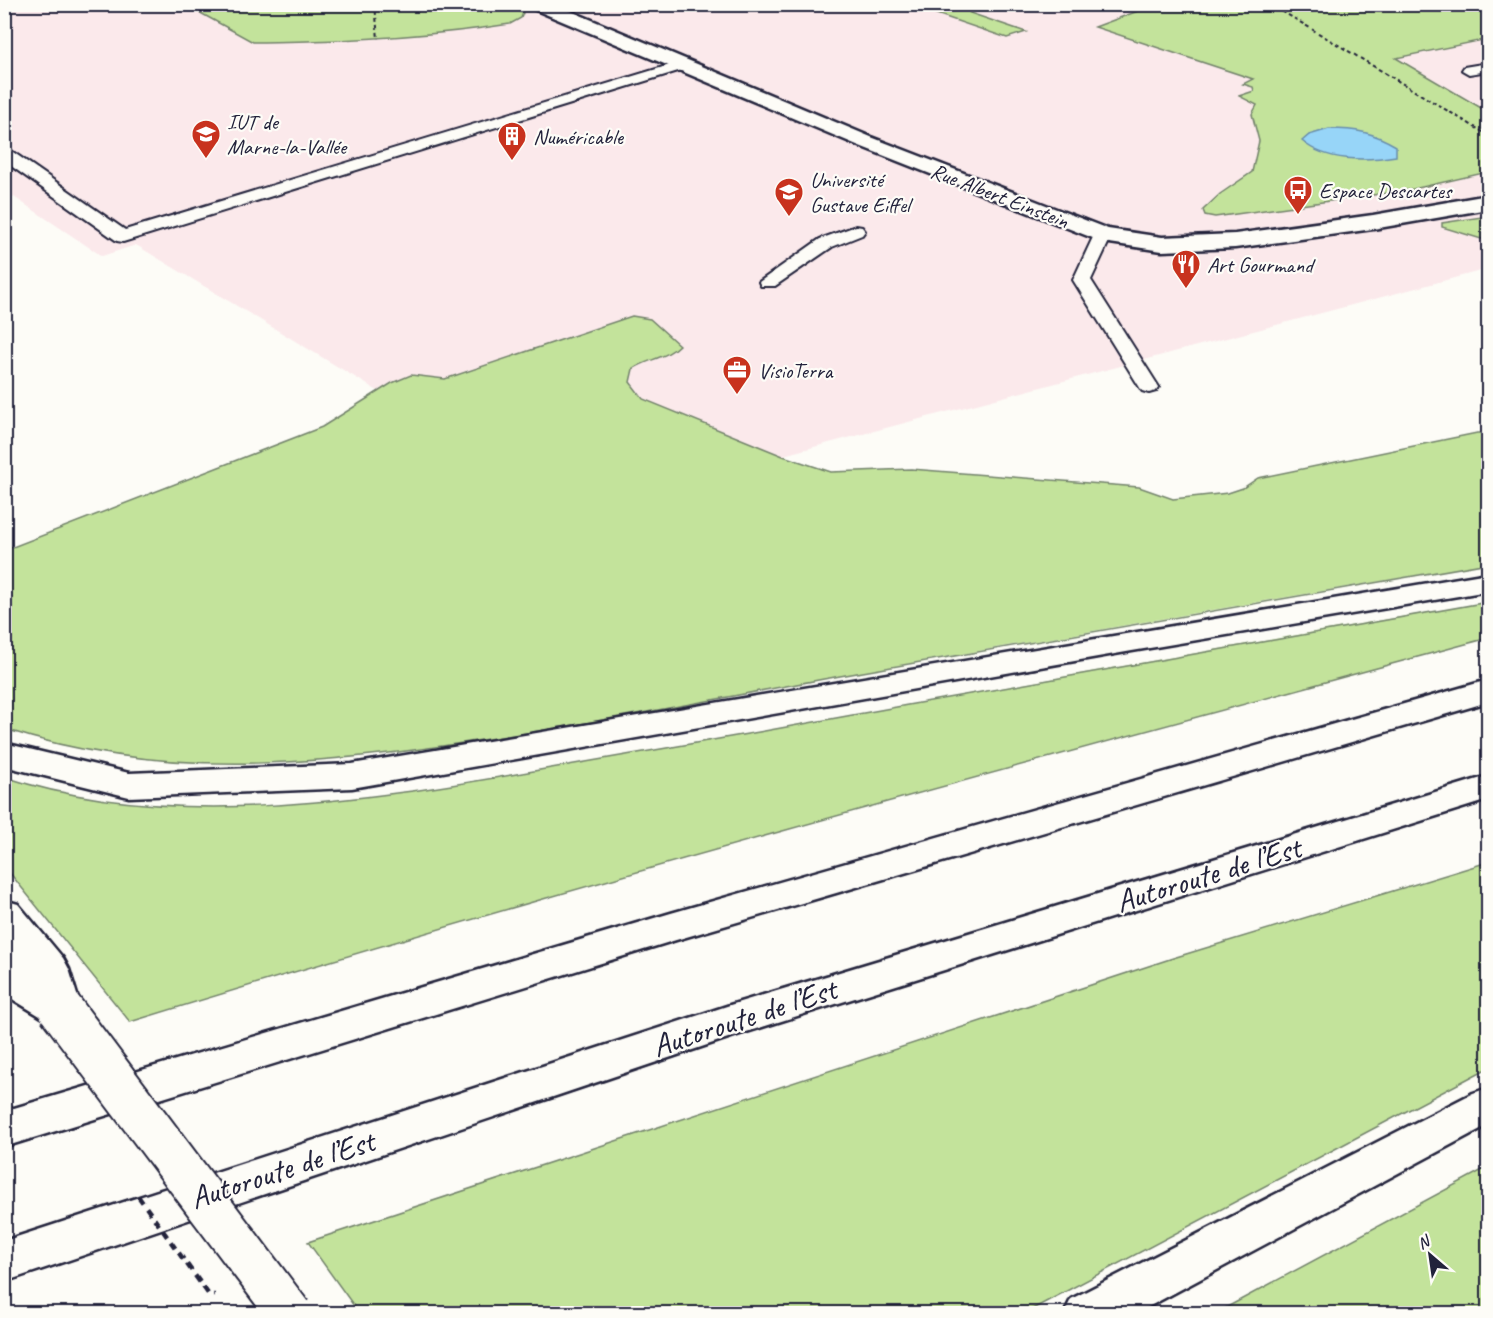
<svg xmlns="http://www.w3.org/2000/svg" width="1493" height="1318" font-family="Caveat,sans-serif">
<rect width="100%" height="100%" fill="#fdfcf7"/>
<filter id="ink" filterUnits="userSpaceOnUse"><feTurbulence type="fractalNoise" baseFrequency=".0167" numOctaves="2"/><feDisplacementMap in="SourceGraphic" scale="12" xChannelSelector="R" yChannelSelector="G"/><feConvolveMatrix kernelMatrix="1 2 1 2 8 2 1 2 1" color-interpolation-filters="sRGB"/></filter>
<g filter="url(#ink)">
<!-- built -->
<path fill="#fbe9eb" d="M4 5H1488V269L575 510 136 245 102 256 5 191Z"/>
<!-- green -->
<path fill="#c3e39b" stroke="#72826b" stroke-width="1.5" d="M502 5 523 13 521 18 510 24C428 37 347 41 264 42H253L186 5Z
M910 5H974L969 7 976 9 970 13 1026 32 1007 38Z
M1138 5H1488V39L1396 58 1488 112V172L1409 190 1215 217 1205 215 1203 210 1220 194 1252 172 1259 141 1252 114 1257 105 1239 96 1254 91 1253 87 1243 84 1253 79 1095 27 1138 11 1132 9Z
M1488 216V241L1442 227V223Z
M632 316 650 319 679 345C667 358 648 359 633 369L630 382 643 399 783 456 831 472 911 469 1139 487 1173 499 1228 493 1243 488 1258 478 1477 433H1488V563C1272 599 1056 637 840 676 731 696 622 718 513 735 342 763 172 784 5 729V550L322 427 392 383 411 375 445 379Z
M1488 602V638C1034 761 580 883 130 1022L5 867V777C166 831 365 801 528 772 605 759 682 745 759 732 1002 688 1245 643 1488 602Z
M1488 862V1068L1025 1313H359L308 1242 1173 958Z
M1488 1167V1313H1216Z"/>
<!-- water -->
<path fill="#97d5f8" stroke="#688dac" stroke-width="1.5" d="M1329 129C1356 129 1372 132 1396 146V156C1366 161 1326 162 1302 141L1309 135Z"/>
<g fill="none" stroke-linecap="round" stroke-linejoin="round">
<!-- service casing -->
<g stroke="#22223b" stroke-width="4">
<path id="service" d="M683 61 690 65 688 68 123 242 117 241 4 161V148L10 150 125 230Z
M1488 63V71L1469 74 1462 70 1464 67Z
M856 226 862 227 865 231 862 235 832 247 775 286H761L759 282 820 239Z
M1103 230 1109 231 1112 235 1091 280 1159 387 1156 391 1149 393 1142 391 1073 280 1094 235 1097 231Z"/>
</g>
<!-- minor casing -->
<g stroke="#22223b" stroke-width="5">
<path id="minor" d="M528 4H554L871 137 1108 229 1162 237 1235 234 1373 215 1488 195V209L1373 229 1235 248 1162 251 1103 242 857 145 531 8Z"/>
</g>
<!-- primary casing -->
<g stroke="#22223b" stroke-width="5">
<path id="primary" d="M4 900 18 904 63 958 69 969 81 1008 75 1019 60 1024 45 1019 9 997 4 992V948L11 950 4 942Z"/>
</g>
<!-- motorway casing -->
<g stroke="#22223b" stroke-width="5">
<path id="motorway" d="M1488 573V591L1132 651 352 788 129 797 4 766V743L129 773 352 764Z
M1488 680V702L676 940 4 1147V1111L671 913Z
M1488 776V800L740 1034 4 1282V1241L730 1005Z
M1488 1088V1125L1135 1314H1064L1071 1299 1473 1093Z"/>
</g>
<!-- path -->
<path stroke="#22223b" stroke-width="2" stroke-dasharray="4 3" stroke-linecap="butt" d="M375 4 378 39
M1270 4 1488 135"/>
<!-- service -->
<use href="#service" fill="#fdfcf7" fill-rule="evenodd"/>
<!-- minor -->
<use href="#minor" fill="#fdfcf7" fill-rule="evenodd"/>
<!-- primary -->
<use href="#primary" fill="#fdfcf7" fill-rule="evenodd"/>
<!-- motorway -->
<use href="#motorway" fill="#fdfcf7" fill-rule="evenodd"/>
<!-- primary-bridge casing -->
<g stroke="#22223b" stroke-width="47" stroke-linecap="butt">
<path id="primary-bridge" d="M60 1008 290 1314"/>
</g>
<!-- path-bridge -->
<path stroke="#22223b" stroke-width="4.5" stroke-dasharray="8 6" stroke-linecap="butt" d="M138 1196 209 1295H215"/>
<!-- primary-bridge -->
<use href="#primary-bridge" stroke="#fdfcf7" stroke-width="43"/>
</g>
</g>
<!-- icons -->
<defs>
<g id="university-pin" transform="scale(1.5)"><path d="M0 17L-7.5 6A9.5 9.5 0 1 1 7.5 6Z" fill="#c8321e" stroke="#fdfcf7"/><path d="M0-5L7-2L0 1L-7-2ZM-4 1L0 2.5L4 1V4Q0 6-4 4Z" fill="#fff"/></g>
<g id="building-pin" transform="scale(1.5)"><path d="M0 17L-7.5 6A9.5 9.5 0 1 1 7.5 6Z" fill="#c8321e" stroke="#fdfcf7"/><path d="M-4-6H4V6H1V3H-1V6H-4ZM-2.5-4.3h1.7v1.8h-1.7ZM.8-4.3h1.7v1.8H.8ZM-2.5-1h1.7V.8h-1.7ZM.8-1h1.7V.8H.8Z" fill="#fff"/></g>
<g id="bus-pin" transform="scale(1.5)"><path d="M0 17L-7.5 6A9.5 9.5 0 1 1 7.5 6Z" fill="#c8321e" stroke="#fdfcf7"/><path d="M-5-6H5V4H4V6H2V4H-2V6H-4V4H-5ZM-3.5-4V0h7V-4ZM-3.5 1.2v1.5H-2V1.2ZM2 1.2v1.5H3.5V1.2Z" fill="#fff"/></g>
<g id="restaurant-pin" transform="scale(1.5)"><path d="M0 17L-7.5 6A9.5 9.5 0 1 1 7.5 6Z" fill="#c8321e" stroke="#fdfcf7"/><path d="M-5-6h1v4h1v-4h1v4h1v-4h1v5L-1.5 .5V6h-2V.5L-5-1ZM5-6V6H3V1.5H1.5Q1.5-4 5-6Z" fill="#fff"/></g>
<g id="office-pin" transform="scale(1.5)"><path d="M0 17L-7.5 6A9.5 9.5 0 1 1 7.5 6Z" fill="#c8321e" stroke="#fdfcf7"/><path d="M-6-3h4V-5.5h4V-3h4V5H-6ZM-1-4.5V-3h2v-1.5ZM-6 0V1H6V0Z" fill="#fff"/></g>
</defs>
<g fill-rule="evenodd">
<use href="#university-pin" x="206" y="134"/>
<use href="#building-pin" x="512" y="136"/>
<use href="#bus-pin" x="1298" y="190"/>
<use href="#university-pin" x="789" y="192"/>
<use href="#restaurant-pin" x="1186" y="264"/>
<use href="#office-pin" x="737" y="370"/>
</g>
<g text-anchor="middle" stroke-width="4.5" stroke-linejoin="round" paint-order="stroke">
<!-- far-poi labels -->
<g font-size="22" fill="#22223b" stroke="#fdfcf7" text-anchor="start">
<text x="227" y="129">IUT de<tspan x="227" dy="25">Marne-la-Vallée</tspan></text>
<text x="533" y="144">Numéricable</text>
<text x="810" y="187">Université<tspan x="810" dy="25">Gustave Eiffel</tspan></text>
<text x="1319" y="198">Espace Descartes</text>
<text x="1207" y="272">Art Gourmand</text>
<text x="758" y="378">VisioTerra</text>
</g>
<!-- far-street labels -->
<g font-size="22" fill="#22223b" stroke="#fdfcf7">
<text transform="translate(1000 195) rotate(21)" y="8">Rue Albert Einstein</text>
</g>
<!-- near-street labels -->
<g font-size="32" fill="#22223b" stroke="#fdfcf7">
<text transform="translate(1208 874) rotate(-17)" y="11">Autoroute de l’Est</text>
<text transform="translate(744 1017) rotate(-18)" y="11">Autoroute de l’Est</text>
<text transform="translate(282 1169) rotate(-18)" y="11">Autoroute de l’Est</text>
</g>
</g>
<!-- margin -->
<rect width="1493" height="1318" fill="none" stroke="#fdfcf7" stroke-width="24"/>
<rect x="12" y="12" width="1469" height="1294" fill="none" stroke="#22223b" stroke-width="2" filter="url(#ink)"/>
<!-- north arrow -->
<g transform="translate(1430 1255) rotate(331)" stroke="#fdfcf7" stroke-width="4.5" paint-order="stroke">
<path d="M0-4.5L10 22L0 15L-10 22Z" fill="#22223b"/>
<text y="-9" font-size="16" font-weight="bold" text-anchor="middle" fill="#22223b">N</text>
</g>
</svg>
